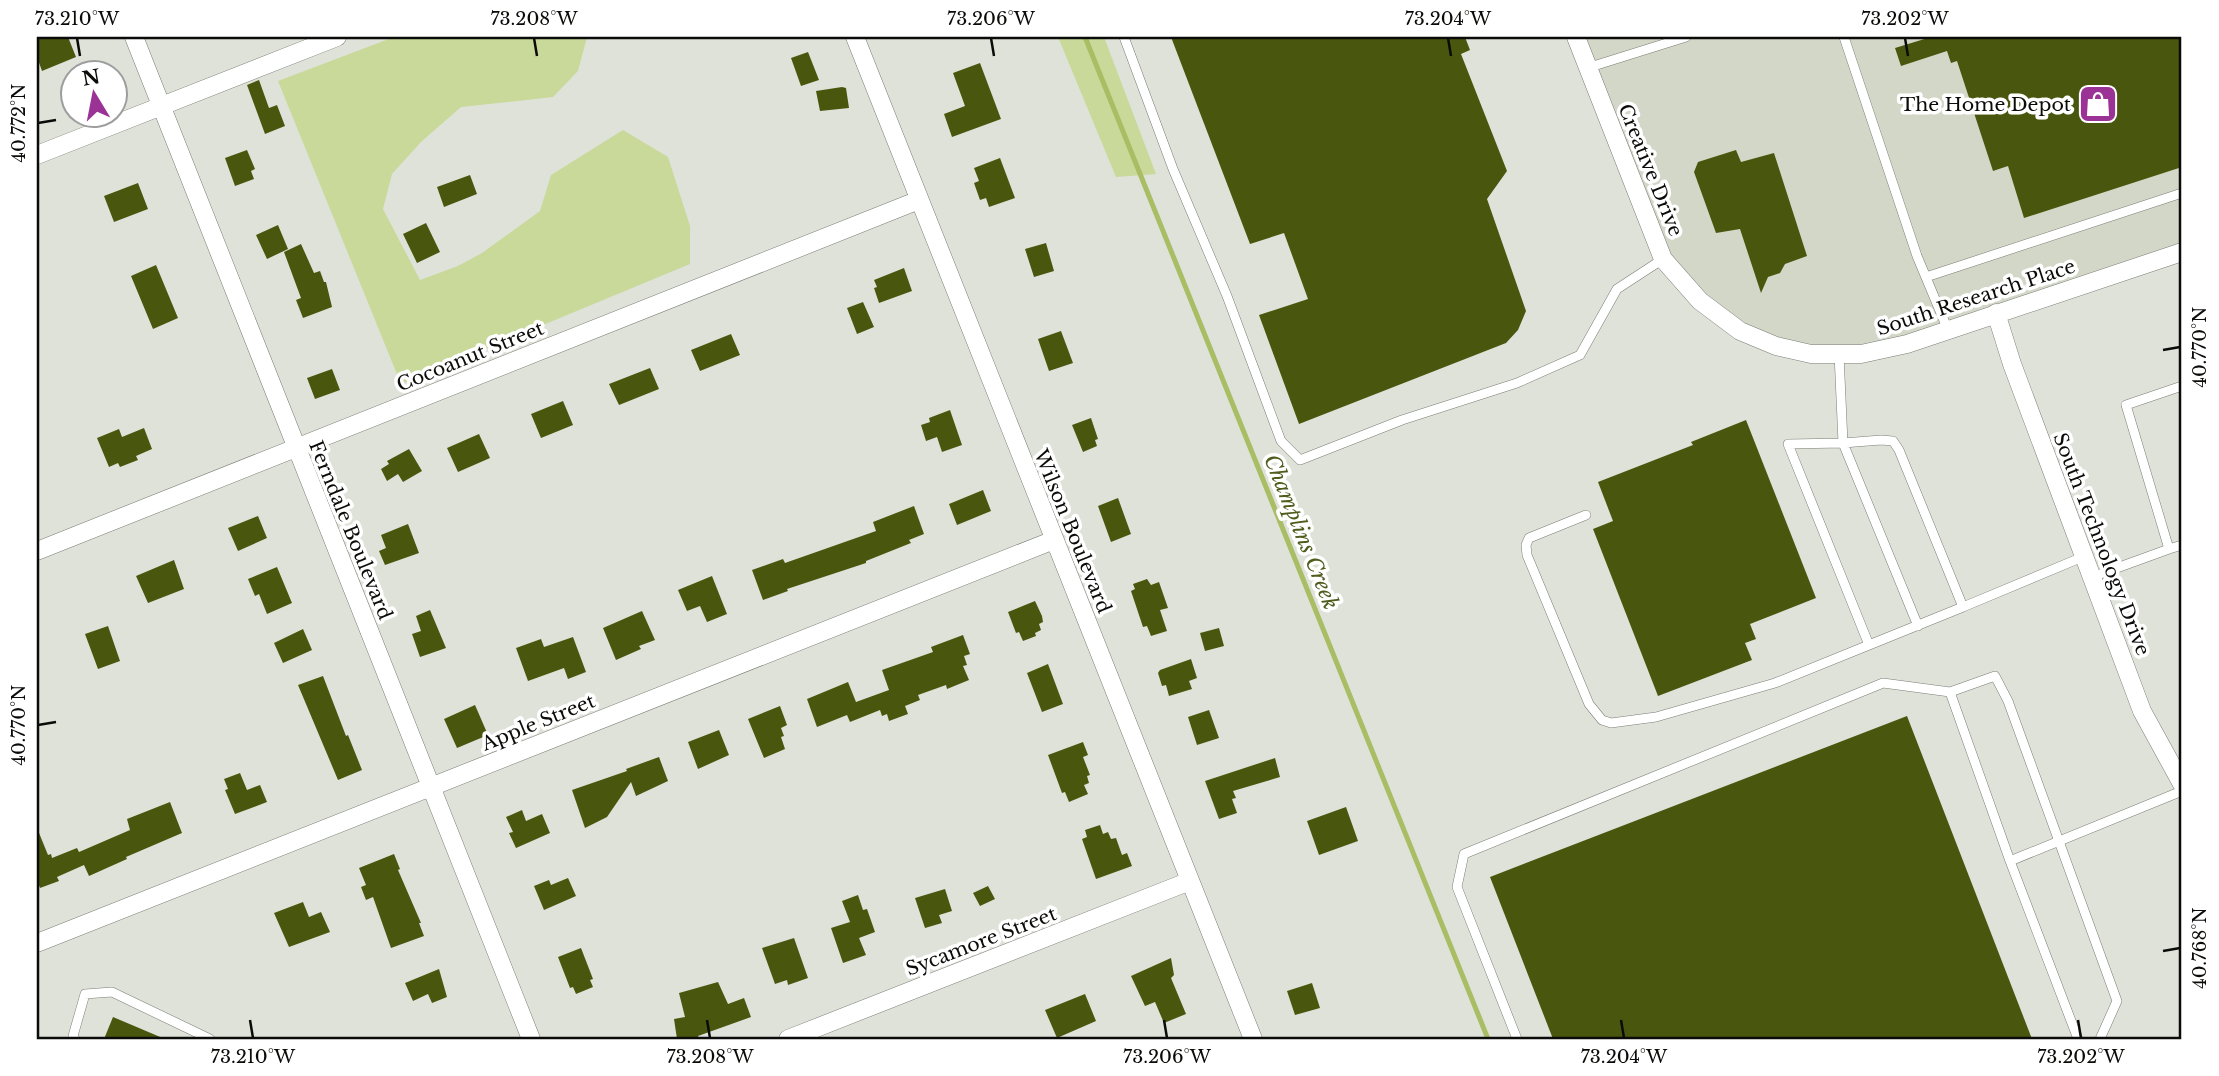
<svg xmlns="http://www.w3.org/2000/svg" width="2219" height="1076" font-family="'Libre Baskerville',serif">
<rect width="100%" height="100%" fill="#dfe2d9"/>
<!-- built -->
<path fill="#d2d7c7" d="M1576 37H2182V252L1907 344 1811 354 1740 331 1663 259Z"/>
<!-- green -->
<path fill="#c8d999" d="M394 37H587L578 71 553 97 461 107 421 142 392 174 383 209 420 280 458 266 482 253 540 211 551 175 623 130 668 157 690 226V264L401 384 278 81Z
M1058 37H1104L1156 174 1116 177Z"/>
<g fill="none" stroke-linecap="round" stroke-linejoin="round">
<!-- stream -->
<path stroke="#a9be64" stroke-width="5" d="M1085 37 1488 1039"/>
</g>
<!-- building -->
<path fill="#49570e" d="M37 37H68L76 57 42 71 37 57Z
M1171 37H1465L1470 50 1461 54 1507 171 1487 199 1526 311 1518 330 1506 343 1299 424 1259 315 1308 299 1284 233 1250 244Z
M1931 37H2182V167L2024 218 2008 166 1993 171 1957 61 1951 63 1947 51 1901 66 1895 48Z
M808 52 819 80 801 86 791 58Z
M980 63 1001 119 952 137 944 114 965 106 953 73Z
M259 80 269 108 277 105 285 126 265 134 247 85Z
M842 87 846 88 849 108 820 111 816 91Z
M247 150 255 169 251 171 254 179 235 186 225 158Z
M1736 150 1741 162 1774 153 1807 256 1785 264 1780 273 1768 277 1761 293 1740 229 1716 233 1694 172 1698 162Z
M1000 158 1015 198 989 207 986 198 980 200 974 183 979 181 974 168Z
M470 175 477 194 444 207 437 187Z
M138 183 148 209 114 222 104 196Z
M426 223 440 252 417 263 403 234Z
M278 225 288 249 267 259 256 235Z
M1046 243 1054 271 1034 277 1025 249Z
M301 244 314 273 320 271 324 282H326L332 307 303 318 296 300 301 298 284 252Z
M156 265 178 318 153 329 131 276Z
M904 268 912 291 879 303 874 288 877 287 874 280Z
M863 302 874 327 857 334 847 308Z
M1061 331 1073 363 1049 371 1038 339Z
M731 334 740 355 700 371 691 350Z
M650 368 659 389 619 405 609 384Z
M332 369 340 390 315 399 307 378Z
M563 401 573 425 541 438 531 414Z
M950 410 962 445 942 452 937 437 926 441 921 425 930 422 929 418Z
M1091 418 1098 439 1095 440 1097 446 1083 452 1072 425Z
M1746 420 1816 598 1750 624 1756 639 1745 643 1752 660 1658 696 1593 529 1613 521 1598 482 1693 445 1691 442Z
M144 428 152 449 136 456 138 460 120 467 118 463 109 467 97 438 119 429 122 437Z
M479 434 490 458 458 472 447 448Z
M409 449 422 471 403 482 398 474 387 481 381 469 389 464 387 461Z
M983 490 991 511 957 525 949 504Z
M1118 498 1131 534 1111 542 1098 506Z
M914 506 924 534 909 540 911 543 866 561V563L787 589 788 591 763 600 752 570 783 559 785 563 876 531 873 522Z
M258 516 267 538 238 551 228 528Z
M408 524 419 553 385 565 379 551 386 548 381 535Z
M174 560 184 589 148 603 136 576Z
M277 567 292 603 267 614 259 594 255 596 248 579Z
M712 576 727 614 707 622 700 606 687 611 678 590Z
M1147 579 1151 585 1159 582 1168 608 1160 610 1167 631 1151 636 1147 626 1143 627 1131 591 1135 589 1133 584Z
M1035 601 1042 616 1043 622 1039 624 1041 630 1035 633 1036 636 1023 641 1019 632 1016 633 1008 612Z
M430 610 446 648 420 657 412 634 421 631 416 616Z
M642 611 655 640 639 646 641 649 616 660 603 628Z
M108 626 120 661 98 669 85 634Z
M1219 628 1224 646 1205 651 1200 633Z
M303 629 312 650 283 663 274 643Z
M963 635 970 654 964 656 967 665 963 666 969 680 947 689 946 685 918 695 920 700 905 706 908 714 889 721 887 714 882 716 880 710 850 722 847 715 817 727 807 699 848 682 856 702 889 690 882 670 933 652 931 647Z
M573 637 586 672 568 679 564 668 528 681 516 648 541 639 544 647Z
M1191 659 1197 678 1189 681 1192 689 1169 696 1166 685 1162 686 1158 673 1160 670Z
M1048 664 1063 704 1042 712 1027 673Z
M323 676 346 736 348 735 362 770 338 780 298 685Z
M475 705 488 735 457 748 444 719Z
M780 706 787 725 781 728 784 736 781 737 785 749 764 758 748 719Z
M1209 710 1219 738 1197 745 1188 717Z
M1907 716 2032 1039H1553L1490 877Z
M719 730 729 755 698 769 688 742Z
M1083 742 1088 755 1083 757 1090 775 1087 776 1089 783 1084 785 1088 794 1069 802 1065 792 1062 793 1048 755Z
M659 757 668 781 636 796 631 782 607 817 585 828 572 790 627 771 626 769Z
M1275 758 1280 777 1233 791 1236 798 1232 799 1237 813 1219 819 1205 781Z
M240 773 247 790 260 785 267 802 235 814 225 790 228 789 224 779Z
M170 802 182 833 126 857 127 859 89 876 84 865 57 877 59 881 40 888 37 880V828L48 855 51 854 52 858 77 848 79 852 130 830 127 819Z
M1346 807 1358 841 1319 855 1307 821Z
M522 810 526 821 542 814 550 833 516 848 509 833 513 832 506 817Z
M1100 825 1103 834 1108 832 1111 839 1116 838 1122 855 1127 853 1132 866 1096 879 1082 839 1087 837 1085 830Z
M394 854 400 869 398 870 421 923H419L424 936 391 948 373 897 366 900 361 887 366 885 359 868Z
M568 878 576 896 544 910 534 886 549 880 551 885Z
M988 886 995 899 980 906 973 893Z
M945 889 952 911 939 915 942 923 925 928 915 898Z
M858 895 863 910 867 909 875 932 859 938 866 955 843 963 831 928 850 922 842 901Z
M303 902 309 917 321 912 330 932 289 947 274 913Z
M794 938 808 978 788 985 787 980 775 984 762 948Z
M581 948 593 979 590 980 593 987 576 994 573 987 570 988 558 957Z
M1171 958 1174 975 1171 978 1186 1014 1164 1023 1155 1002 1145 1006 1131 976Z
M439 969 447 997 432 1003 428 994 413 1001 405 983Z
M718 982 728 1004 744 998 751 1017 698 1036 699 1039H677L674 1019 685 1017 679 993Z
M1312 983 1320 1008 1295 1015 1287 991Z
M1085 994 1096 1021 1057 1038 1045 1010Z
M113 1017 165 1039H104Z"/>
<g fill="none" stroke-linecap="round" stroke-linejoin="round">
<!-- lane casing -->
<g stroke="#7b7e76" stroke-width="10">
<path id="lane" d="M1124 37 1173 169 1227 296 1281 441 1300 460 1402 420 1517 383 1580 355 1617 289 1663 259
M1844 37 1917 256 1948 330
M1587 68 1686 37
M1926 277 2182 193
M1839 354 1843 443 1881 440 1893 441 1899 450 1963 607 2085 556
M1586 515 1529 538 1526 545 1527 555 1589 704 1602 720 1611 723 1656 717 1775 683 1869 645
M2169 549 2182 545
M2092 577 2169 549 2126 405 2182 386
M1918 626 1843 443 1788 444 1869 645 1963 607
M1950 692 2010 861 2078 1039
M2010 861 2182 791
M75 1039 73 1036 85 994 112 992 210 1039
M1517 1039 1457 887 1464 854 1883 683 1950 692 1995 676 2008 701 2117 1001 2100 1039"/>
</g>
<!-- street casing -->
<g stroke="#7b7e76" stroke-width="19">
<path id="street" d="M134 37 531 1039
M855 37 1253 1039
M1576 37 1663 259 1700 301 1740 331 1776 346 1811 354H1861L1907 344 2182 252
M37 155 337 37
M1996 313 2012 364 2142 711 2182 784
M37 551 919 200
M37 943 1054 540
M788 1039 1190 881"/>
</g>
<!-- lane -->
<use href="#lane" stroke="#fff" stroke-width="9"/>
<!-- street -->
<use href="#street" stroke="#fff" stroke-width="18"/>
</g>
<!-- ticks -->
<path fill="none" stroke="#0b0c09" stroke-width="2.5" d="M77 38 80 56M534 38 537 56M991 38 994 56M1448 38 1451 56M1905 38 1908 56M38 123 56 120M2163 350 2180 347M38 725 56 722M2163 951 2180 948M250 1020 253 1038M707 1020 710 1038M1164 1020 1167 1038M1621 1020 1624 1038M2078 1020 2081 1038"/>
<!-- icons -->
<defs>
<g id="shop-square" transform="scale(2.0125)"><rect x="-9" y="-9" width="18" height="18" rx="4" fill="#9b3396" stroke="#fff"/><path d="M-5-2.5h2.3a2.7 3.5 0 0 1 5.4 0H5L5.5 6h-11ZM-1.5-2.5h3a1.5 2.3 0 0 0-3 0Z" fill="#fff"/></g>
</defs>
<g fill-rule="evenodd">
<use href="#shop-square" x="2098" y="104"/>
</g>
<g text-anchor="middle" stroke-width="7" stroke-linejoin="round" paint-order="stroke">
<!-- poi labels -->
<g font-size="19" fill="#0b0c09" stroke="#fff" text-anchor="end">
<text x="2071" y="111">The Home Depot</text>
</g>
<!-- street labels -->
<g font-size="19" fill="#0b0c09" stroke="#fff">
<text transform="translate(1651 170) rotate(68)" y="7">Creative Drive</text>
<text transform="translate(1976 297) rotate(-18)" y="7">South Research Place</text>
<text transform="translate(470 356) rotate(-22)" y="7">Cocoanut Street</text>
<text transform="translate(351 530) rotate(68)" y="7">Ferndale Boulevard</text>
<text transform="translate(1073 531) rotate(68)" y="7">Wilson Boulevard</text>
<text transform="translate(2102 544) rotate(69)" y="7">South Technology Drive</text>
<text transform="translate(538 722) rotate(-22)" y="7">Apple Street</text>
<text transform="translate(981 941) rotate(-21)" y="7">Sycamore Street</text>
</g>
<!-- water labels -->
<g font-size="21" font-style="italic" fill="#4f5c1c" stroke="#fff">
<text transform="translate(1301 532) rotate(68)" y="7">Champlins Creek</text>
</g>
</g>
<!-- border -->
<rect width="2219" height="1076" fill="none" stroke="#ffffff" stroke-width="77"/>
<!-- north arrow -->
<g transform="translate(94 94) rotate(350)"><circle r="33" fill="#ffffff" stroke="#9d9e9d" stroke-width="2"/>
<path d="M0-5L12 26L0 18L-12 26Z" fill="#9b3396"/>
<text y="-10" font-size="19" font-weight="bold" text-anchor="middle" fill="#0b0c09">N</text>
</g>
<rect x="38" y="38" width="2142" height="1000" fill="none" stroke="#0b0c09" stroke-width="2.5"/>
<g font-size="18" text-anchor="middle" fill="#0b0c09">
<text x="77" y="25">73.210°W</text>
<text x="534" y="25">73.208°W</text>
<text x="991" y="25">73.206°W</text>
<text x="1448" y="25">73.204°W</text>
<text x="1905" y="25">73.202°W</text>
<text transform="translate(19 123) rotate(-90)" y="6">40.772°N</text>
<text transform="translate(2200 347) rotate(-90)" y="6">40.770°N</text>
<text transform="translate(19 725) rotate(-90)" y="6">40.770°N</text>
<text transform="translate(2200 948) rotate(-90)" y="6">40.768°N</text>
<text x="253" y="1063">73.210°W</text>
<text x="710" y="1063">73.208°W</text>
<text x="1167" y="1063">73.206°W</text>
<text x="1624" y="1063">73.204°W</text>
<text x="2081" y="1063">73.202°W</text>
</g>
</svg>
